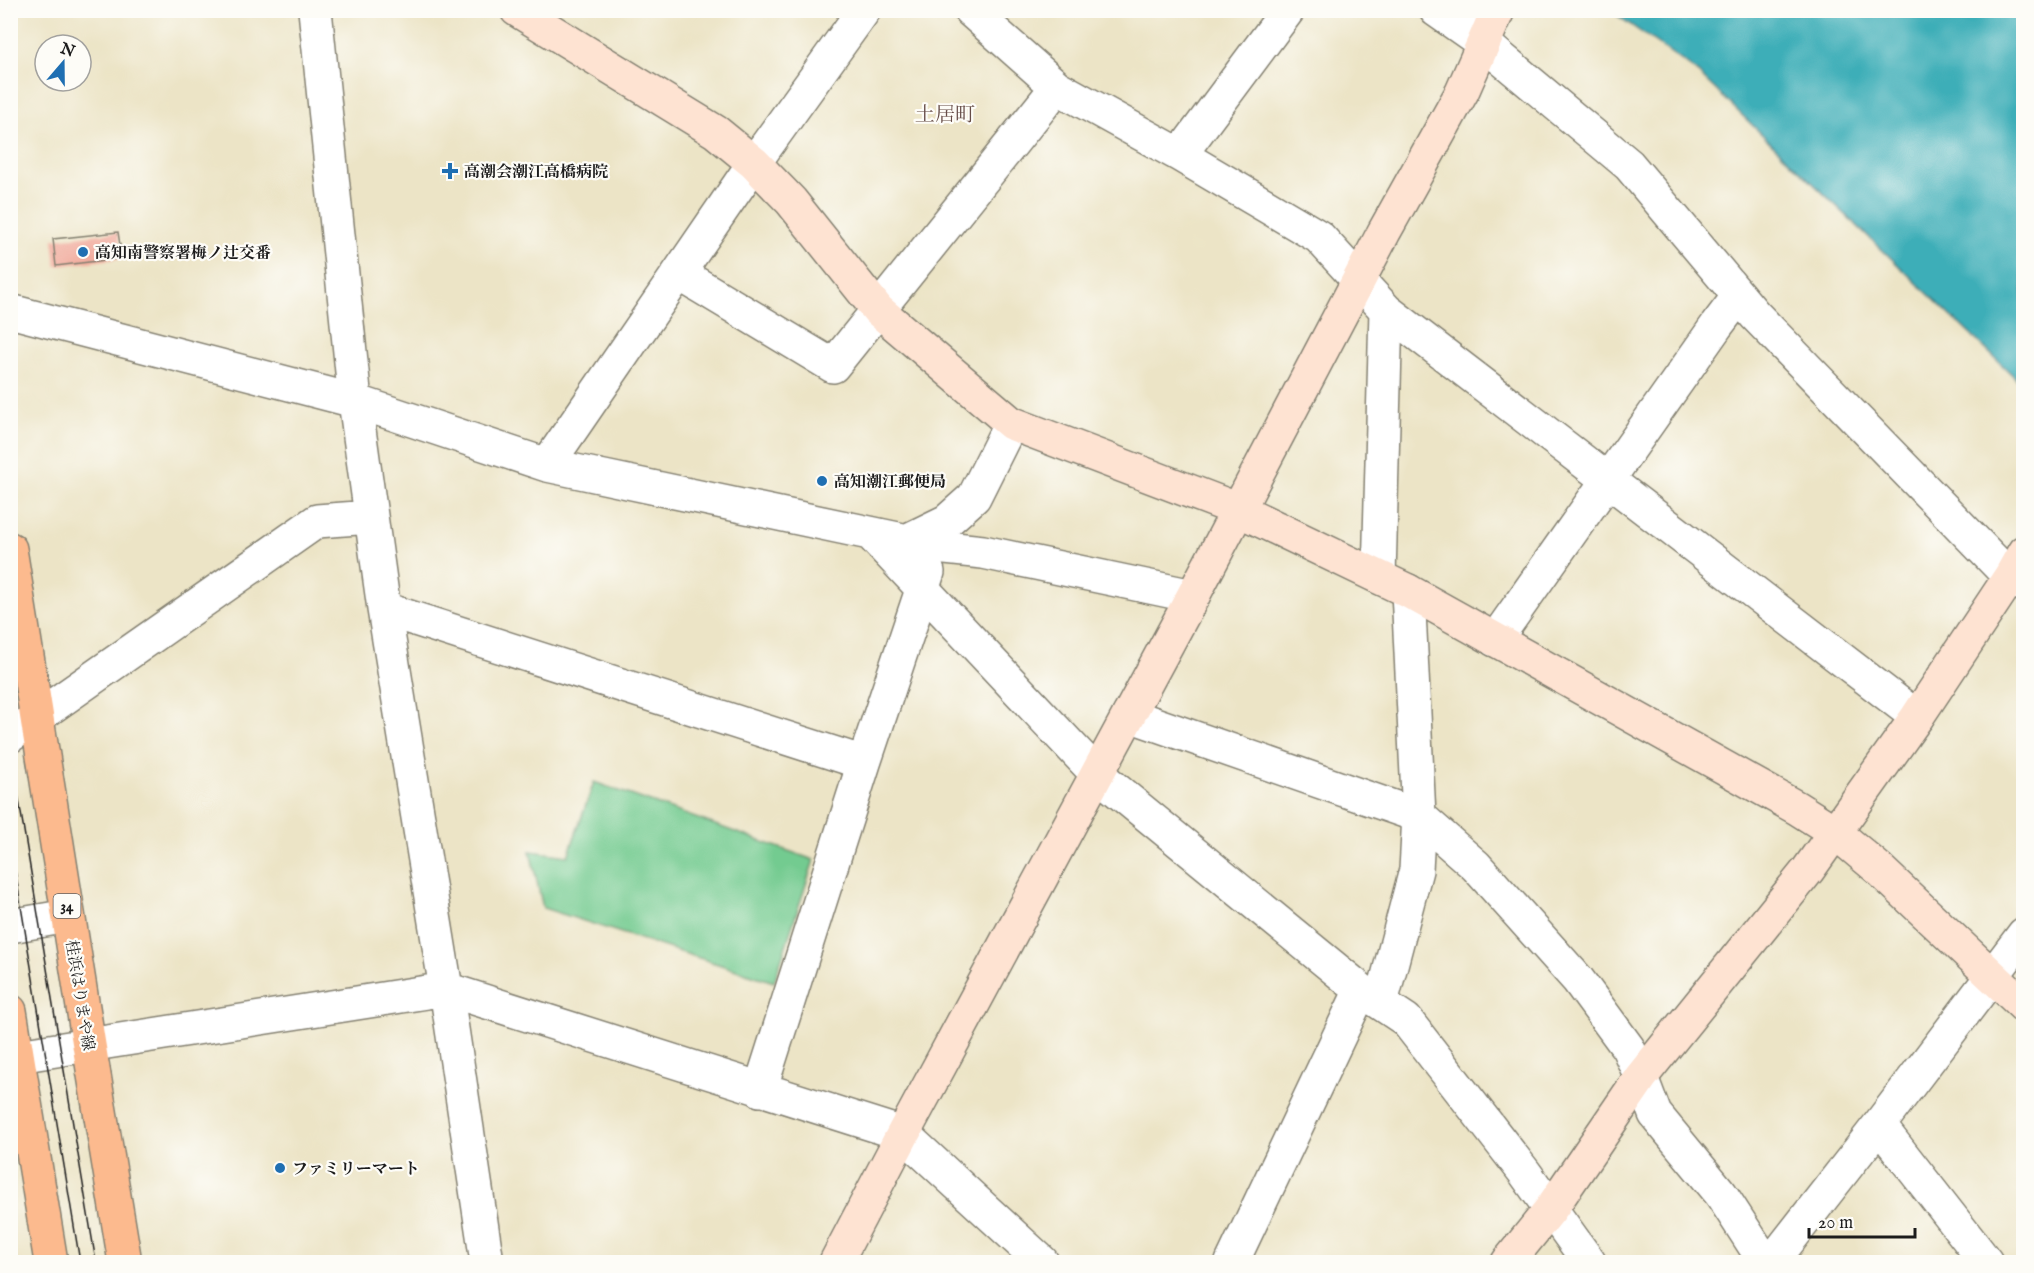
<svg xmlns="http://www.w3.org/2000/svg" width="2034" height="1273" font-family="'IM FELL English','Noto Serif JP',serif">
<rect width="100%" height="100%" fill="#fdfcf7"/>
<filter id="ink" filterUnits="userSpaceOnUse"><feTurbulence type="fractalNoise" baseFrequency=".0167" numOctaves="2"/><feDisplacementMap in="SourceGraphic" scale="12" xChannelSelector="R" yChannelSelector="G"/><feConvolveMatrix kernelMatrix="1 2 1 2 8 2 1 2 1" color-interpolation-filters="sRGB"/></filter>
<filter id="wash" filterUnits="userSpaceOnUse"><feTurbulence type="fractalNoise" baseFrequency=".008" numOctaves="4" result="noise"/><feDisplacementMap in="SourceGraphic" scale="24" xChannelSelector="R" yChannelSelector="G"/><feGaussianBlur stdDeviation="1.35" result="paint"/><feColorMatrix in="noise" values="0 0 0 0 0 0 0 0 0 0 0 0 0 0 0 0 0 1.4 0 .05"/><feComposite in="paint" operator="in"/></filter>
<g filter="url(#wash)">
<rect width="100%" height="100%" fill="#ece4c6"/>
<!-- green -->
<path fill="#73cb90" stroke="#487456" stroke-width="1.5" d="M594 782 814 860 774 982 543 908 530 851 568 856Z"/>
<!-- water -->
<path fill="#3daeb8" stroke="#2c656a" stroke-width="1.5" d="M1611 11H2023V385L1695 70Z"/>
<g id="blocks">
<!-- building -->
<path fill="#f0a596" d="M118 232 122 258 56 266 53 239Z"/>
</g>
</g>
<g filter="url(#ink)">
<use href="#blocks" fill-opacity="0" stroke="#848071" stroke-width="1.5"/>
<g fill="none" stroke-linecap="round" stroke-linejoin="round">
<!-- street casing -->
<g stroke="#848071" stroke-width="36">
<path id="street" d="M315 10 355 401 384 609 446 989 487 1262
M970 10 1057 87 1180 155 1319 237 1386 310 1917 717
M1436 10 1483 43 1629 165 1755 315 2010 577 2024 585
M1180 155 1288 10
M680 274 833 366 1057 87
M10 311 355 401 547 465 936 547 983 552 1193 596
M547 465 754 163 864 10
M870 533 1097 774 1361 990 1406 1020 1525 1173 1589 1262
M906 541 947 521 974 497 1011 423
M1379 577 1386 310
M384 609 864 763
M1495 640 1717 325 1739 296
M1129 715 1419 816 1476 866 1578 980 1628 1048 1641 1077 1655 1114 1721 1194 1765 1262
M10 736 317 521 371 517
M10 926 68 916
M1381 1003 1416 870 1419 816 1408 591
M18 1056 446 989 903 1134 1042 1262
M760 1090 864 763 928 572
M1879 1125 1986 1262
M1232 1262 1361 990
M1772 1262 1879 1125 2024 934"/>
</g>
<!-- secondary casing -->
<g stroke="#848071" stroke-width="36">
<path id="secondary" d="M517 10 716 132 754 163 791 201 878 310 1011 423 1239 510 1408 591 1797 808 1835 832 1879 869 2024 1006
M836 1262 903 1134 1193 596 1384 232 1462 92 1498 10
M1508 1262 1550 1210 1641 1077 1808 870 1835 832 1917 717 2010 577 2024 552"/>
</g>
<!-- primary casing -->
<g stroke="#848071" stroke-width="36">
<path id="primary" d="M10 549 89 1045 125 1262
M10 1011 51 1262"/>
</g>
<!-- street -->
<use href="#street" stroke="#fff" stroke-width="33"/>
<!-- secondary -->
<use href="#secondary" stroke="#fee3d2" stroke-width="33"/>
<!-- primary -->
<use href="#primary" stroke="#fcba8e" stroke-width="33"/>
<!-- tram -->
<path stroke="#1c1c1c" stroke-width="1.5" d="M10 747 96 1262
M10 840 80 1262"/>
</g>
</g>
<!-- markers -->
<g fill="#1f6fb2" stroke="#fdfcf7" stroke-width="2">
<path d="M447 162h6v6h6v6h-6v6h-6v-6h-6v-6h6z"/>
<circle cx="83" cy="252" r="6"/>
<circle cx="822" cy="481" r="6"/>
<circle cx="280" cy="1168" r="6"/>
</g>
<g text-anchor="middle" stroke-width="4.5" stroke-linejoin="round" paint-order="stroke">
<!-- shield labels -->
<rect fill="#fdfcf7" stroke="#605f5e" stroke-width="1.5" x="53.5" y="894" width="27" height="24" rx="4.5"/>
<g font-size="15" font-weight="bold" fill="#1c1c1c">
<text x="67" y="911">34</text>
</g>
<!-- poi labels -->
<g font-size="16" font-weight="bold" fill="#1c1c1c" stroke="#fdfcf7" text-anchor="start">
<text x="464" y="177">高潮会潮江高橋病院</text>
<text x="95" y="258">高知南警察署梅ノ辻交番</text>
<text x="834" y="487">高知潮江郵便局</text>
<text x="292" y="1174">ファミリーマート</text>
</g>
<!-- street labels -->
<g font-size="16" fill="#1c1c1c" stroke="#fdfcf7">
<text transform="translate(81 995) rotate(81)" y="6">桂浜はりまや線</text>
</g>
<!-- quarter labels -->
<g font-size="20" fill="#664c47" stroke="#fdfcf7">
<text x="945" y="121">土居町</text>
</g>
</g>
<!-- margin -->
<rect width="2034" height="1273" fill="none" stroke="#fdfcf7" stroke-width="36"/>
<!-- north arrow -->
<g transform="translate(63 63) rotate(20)"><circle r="28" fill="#fdfcf7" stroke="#a3a29f" stroke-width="1.5"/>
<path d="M0-4.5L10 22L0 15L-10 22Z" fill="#1f6fb2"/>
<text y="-9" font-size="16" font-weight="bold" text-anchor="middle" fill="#1c1c1c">N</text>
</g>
<!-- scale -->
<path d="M1809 1228v9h106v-9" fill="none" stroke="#1c1c1c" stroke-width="3"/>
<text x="1818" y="1228" font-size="18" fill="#1c1c1c" stroke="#fdfcf7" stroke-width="4.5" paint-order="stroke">20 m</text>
</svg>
